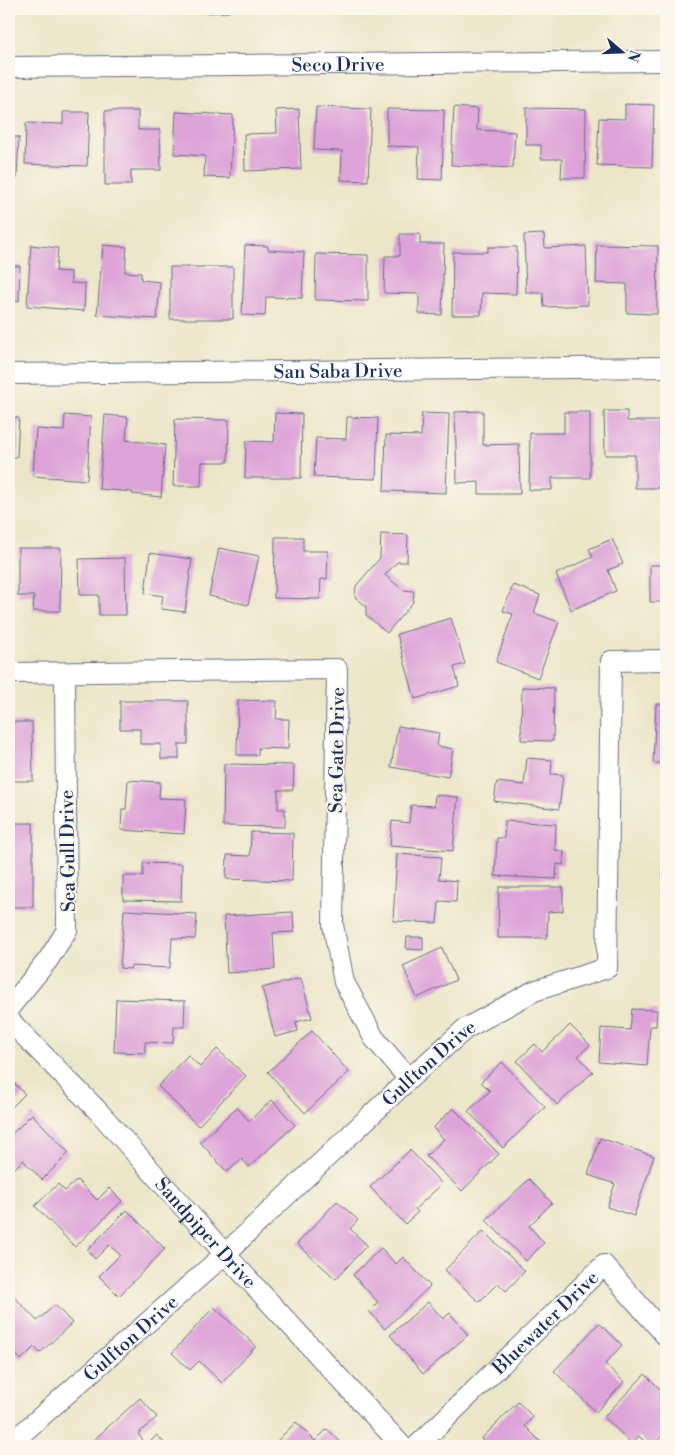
<svg xmlns="http://www.w3.org/2000/svg" width="675" height="1455" font-family="'Libre Bodoni',serif">
<rect width="100%" height="100%" fill="#fbf7ec"/>
<filter id="ink" filterUnits="userSpaceOnUse"><feTurbulence type="fractalNoise" baseFrequency=".02" numOctaves="2"/><feDisplacementMap in="SourceGraphic" scale="10" xChannelSelector="R" yChannelSelector="G"/><feConvolveMatrix kernelMatrix="1 2 1 2 8 2 1 2 1" color-interpolation-filters="sRGB"/></filter>
<filter id="wash" filterUnits="userSpaceOnUse"><feTurbulence type="fractalNoise" baseFrequency=".0096" numOctaves="4" result="noise"/><feDisplacementMap in="SourceGraphic" scale="20" xChannelSelector="R" yChannelSelector="G"/><feGaussianBlur stdDeviation="1.12" result="paint"/><feColorMatrix in="noise" values="0 0 0 0 0 0 0 0 0 0 0 0 0 0 0 0 0 1.4 0 .05"/><feComposite in="paint" operator="in"/></filter>
<g filter="url(#wash)">
<rect width="100%" height="100%" fill="#ece6c9"/>
<g id="blocks">
<!-- building -->
<path fill="#dda3d8" d="M103 9H152V13L103 11Z
M204 9H229V12L204 13Z
M625 104 654 105 652 167 597 165 599 118 625 119Z
M316 107 371 109 368 181 341 180 342 151 314 150Z
M454 107 478 109 477 130 515 132 513 168 451 165Z
M526 108 586 109 585 178H561L562 159H541V145H526Z
M299 109 301 169 245 171 244 134 277 133 276 110Z
M387 109 444 110 442 180 418 179 419 147 387 146Z
M105 111H138V130H160L161 170H131V185H105Z
M63 112H89L87 166 25 164 26 123 63 124Z
M176 112 233 115 230 178 204 177 205 156 174 154Z
M9 137H19L17 178H9Z
M400 234H420V244H444L442 315 419 314V294L384 293 385 256H400Z
M544 234 545 248 586 246 588 305 544 307 543 293H526L524 235Z
M31 245 58 248 56 271 71 272V283L85 284 84 311 27 306Z
M103 245 127 247 125 272 141 273V280L160 282 157 319 97 315Z
M245 245 268 246V250L304 252 302 298 266 297 265 316 242 315Z
M597 245 658 246 657 314 627 313V284L596 283Z
M488 247H517L516 294 482 293 481 315H452L453 252H488Z
M316 254 368 255V301L315 300Z
M9 266H20L19 301H9Z
M170 267H233V319H170Z
M483 411V445L519 444 520 494H479V482L457 483 455 412Z
M604 411H627V421H660V488H635V455H605Z
M564 412H590V478H552V490H529L530 433H564Z
M275 413 302 414 301 478H245L246 441 274 442Z
M422 413 449 414 446 493 384 491 386 435 421 436Z
M65 415 91 417 87 480 33 476 36 429 64 431Z
M105 415 128 417 126 440 165 445 161 497 132 494 133 492 99 489Z
M9 417 19 418 17 457H9Z
M347 417 378 418 376 479 314 477 316 438 346 439Z
M175 419 229 420 228 462H202L201 486H173Z
M381 534 408 535 407 562H397L385 575 403 590 414 591 413 602 387 633 366 615V606L355 597 356 586 380 558Z
M275 537H303V551H328L327 579H321L320 599 274 598Z
M612 539 623 564 608 570 616 591 571 610 556 574 593 557 589 549Z
M18 548H61L60 611H33L34 596H18Z
M219 548 259 556 248 605 209 596Z
M150 553 192 559 185 612 161 609 163 596 145 593Z
M125 558 126 615H99V595H80L79 559Z
M650 565H666V602H650Z
M513 585 540 595 534 613 559 622 538 678 496 662 513 614 503 611Z
M451 618 465 664 454 667 459 686 415 699 397 634Z
M522 687 554 688 553 741 521 740Z
M238 700 277 701 276 719H289L288 749 258 748V755H237Z
M120 701H188V744H179V759H161V744H140V729H120Z
M656 704H666V763H653Z
M9 722H32L33 781H11V768H9Z
M398 726 439 733 437 746 453 749 448 777 391 767Z
M527 758 552 760 551 774 563 775 559 809 494 801 497 782 524 785Z
M224 764 294 765 293 790H278V809H285V827L223 826Z
M128 780 160 782 159 798 186 799 184 834 121 830 122 809H126Z
M435 795 458 797 453 851 390 846 392 821 409 823 411 805 434 806Z
M665 818H666V857L661 856Z
M505 821 556 824 555 850 564 851 563 865 557 864 556 879 495 876 497 838H504Z
M9 823H33V907H9Z
M251 832 293 833 292 881 226 879 227 855 250 856Z
M397 854 441 857 439 879 457 881 456 902 439 901 437 923 393 921Z
M143 863 182 864 181 901 123 900V876H143Z
M663 869H666V896H662Z
M499 887H563V911L548 912 547 938H498Z
M124 910 197 914 195 939 172 938 170 968 131 966 130 969 120 968Z
M293 912 294 932 273 933 275 969 227 973 224 916Z
M407 937H423V950L406 949Z
M442 948 456 980 417 998 403 966Z
M301 978 312 1018 296 1022 298 1031 275 1037 262 988Z
M116 999 185 1001 184 1027H174L173 1043 145 1042V1053L114 1052Z
M632 1009 657 1010 656 1026H650L647 1066 599 1062 601 1028 630 1030Z
M570 1025 590 1045 578 1056 593 1072 557 1105 517 1061 535 1044 542 1052Z
M312 1031 349 1072 305 1113 268 1072Z
M217 1049 246 1076 198 1126 158 1086 188 1055 200 1067Z
M502 1062 545 1107 503 1148 468 1111 490 1091 481 1082Z
M9 1078 25 1094 9 1110Z
M272 1100 295 1125 249 1167 242 1159 227 1172 200 1142 237 1107 249 1121Z
M453 1108 499 1154 462 1191 426 1156 444 1139 433 1128Z
M32 1114 69 1153 42 1180 23 1160 14 1169 9 1164V1137Z
M600 1138 654 1156 634 1216 607 1207 615 1184 588 1175Z
M410 1150 442 1184 415 1209 418 1212 405 1224 370 1187Z
M529 1179 552 1203 529 1226 544 1243 526 1261 486 1220Z
M77 1180 97 1200 109 1188 122 1201 75 1247 35 1206 58 1184 65 1191Z
M337 1201 358 1220 350 1229 367 1245 336 1279 297 1244Z
M127 1210 165 1249 119 1296 99 1276 120 1255 109 1245 95 1259 87 1250Z
M483 1231 525 1271 506 1291 498 1283 479 1302 445 1270Z
M381 1248 396 1264 403 1257 430 1286 385 1329 369 1311 378 1302 353 1275Z
M9 1291 37 1321 55 1305 72 1323 40 1353 34 1347 21 1360 11 1348 9 1350Z
M428 1302 443 1319 450 1313 468 1335 423 1374 390 1335Z
M214 1307 256 1346 222 1383 199 1361 190 1370 172 1353Z
M599 1323 622 1345 605 1364 624 1382 596 1412 554 1371Z
M645 1374 666 1395 664 1398 666 1400V1432L652 1446H649L639 1436 632 1444 604 1417Z
M140 1398 157 1417 138 1434 147 1445 157 1435 167 1446H87Z
M518 1402 533 1417 525 1426 545 1446H488L481 1439Z
M296 1422 315 1441 327 1429 345 1446H272Z"/>
</g>
</g>
<g filter="url(#ink)">
<use href="#blocks" fill-opacity="0" stroke="#646f83" stroke-width="1"/>
<g fill="none" stroke-linecap="round" stroke-linejoin="round">
<!-- street casing -->
<g stroke="#646f83" stroke-width="22">
<g id="street">
<path id="s1" d="M9 67 666 61"/>
<path id="s2" d="M9 374 666 367"/>
<path d="M9 673 337 669 333 925 344 982 374 1038 409 1079"/>
<path d="M9 1008 48 960 67 930 65 674"/>
<path id="s3" d="M9 1020 98 1111 225 1254 402 1446"/>
<path id="s4" d="M9 1445 225 1254 409 1079 465 1029 534 991 607 968 611 661 666 660"/>
<path id="s5" d="M417 1446 604 1265 666 1336"/>
</g>
</g>
<!-- street -->
<use href="#street" stroke="#fff" stroke-width="20"/>
</g>
</g>
<g text-anchor="middle" stroke-width="4" stroke-linejoin="round" paint-order="stroke">
<!-- street labels -->
<g font-size="19" fill="#1b2f5e" stroke="#fbf7ec">
<text dy="7" stroke="none"><textPath href="#s1" startOffset="329">Seco Drive</textPath></text>
<text dy="7" stroke="none"><textPath href="#s2" startOffset="329">San Saba Drive</textPath></text>
<text transform="translate(336 750) rotate(-89)" y="7">Sea Gate Drive</text>
<text transform="translate(67 851) rotate(-91)" y="7">Sea Gull Drive</text>
<text dy="7" stroke="none"><textPath href="#s4" startOffset="568">Gulfton Drive</textPath></text>
<text dy="7" stroke="none"><textPath href="#s3" startOffset="290">Sandpiper Drive</textPath></text>
<text dy="7" stroke="none"><textPath href="#s5" startOffset="178">Bluewater Drive</textPath></text>
<text dy="7" stroke="none"><textPath href="#s4" startOffset="162">Gulfton Drive</textPath></text>
</g>
</g>
<!-- margin -->
<rect width="675" height="1455" fill="none" stroke="#fbf7ec" stroke-width="30"/>
<!-- north arrow -->
<g transform="translate(622 52) rotate(109)" stroke="#fbf7ec" stroke-width="4" paint-order="stroke">
<path d="M0-4L9 19L0 12L-9 19Z" fill="#1b2f5e"/>
<text y="-8" font-size="14" font-weight="bold" text-anchor="middle" fill="#1b2f5e">N</text>
</g>
</svg>
